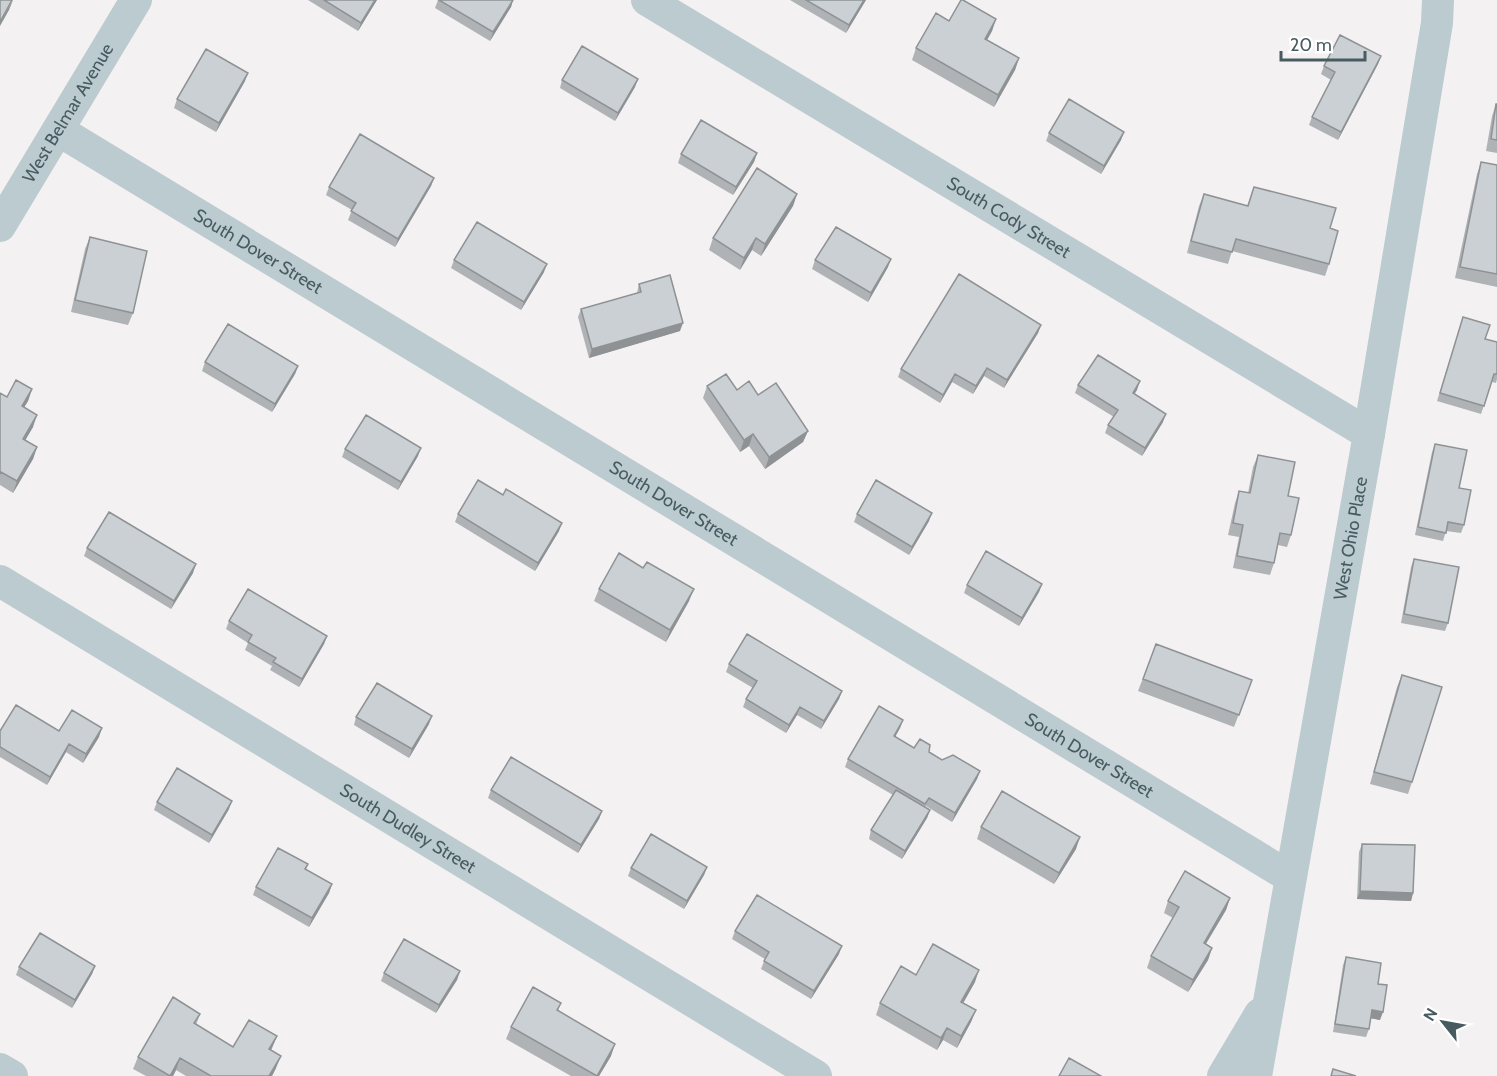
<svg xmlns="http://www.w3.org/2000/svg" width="1497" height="1076" font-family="Cabin,sans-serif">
<rect width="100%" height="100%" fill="#f4f1f2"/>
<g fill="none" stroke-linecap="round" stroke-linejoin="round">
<!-- minor -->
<g stroke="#bbcbcf" stroke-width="32">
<path id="s1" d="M647 0 1369 434"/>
<path id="s2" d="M58 130 1290 877"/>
<path id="s3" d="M0 226 136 0"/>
<path id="s4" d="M0 581 816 1076"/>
<path d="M0 1069 12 1076"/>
<path d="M1223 1076 1260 1014"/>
<path id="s5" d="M1256 1076 1369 434 1437 23 1438 0"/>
</g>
</g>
<!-- wall -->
<path fill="#afb3b6" d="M308 0H377L358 31Z
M438 0H513L511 7 490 41 435 8Z
M790 0H866L846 33Z
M996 19 992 31 987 40 1019 58 1015 70 994 107 912 60 916 48 949 21Z
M1381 56 1378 64 1338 140 1309 125 1312 117 1331 80 1321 74 1324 66Z
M562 80 635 87 615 121 560 88Z
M245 81 216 132 174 108 177 99Z
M1496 104H1497V153L1486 151 1492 116Z
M1124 132 1121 140 1101 174 1046 141 1049 133Z
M757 153 754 162 733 195 678 163 681 154Z
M1481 162 1497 165V287L1455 278 1477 174Z
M434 178 431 186 395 247 348 220 352 210 326 195 329 187Z
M1254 187 1330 228 1329 264 1325 276 1232 251 1228 264 1187 253 1199 206 1204 194 1247 206Z
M797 194 793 206 761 256 752 250 740 270 709 250 713 238Z
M90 237 133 313 128 325 71 312 85 249Z
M454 260 544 272 521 310 451 268Z
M815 260 888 267 868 302 812 269Z
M639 284 680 331 589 358 578 317 581 309 637 293Z
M1463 317 1485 339 1497 342V379L1496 383 1492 382 1481 414 1437 401Z
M1041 325 1038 333 1004 388 984 376 973 394 952 382 940 403 898 377 901 369Z
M205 362 298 366 295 374 272 412 202 371Z
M1078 385 1137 390 1134 394 1163 422 1142 456 1105 433 1108 425 1114 417 1075 393Z
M707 386 737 390 758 395 808 431 803 442 765 469 749 446 740 452 703 398Z
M32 389 28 401 24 407 33 427 25 440 37 447 33 459 13 493 0 485V393L7 397Z
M1435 444 1459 488 1464 525 1461 533 1446 531 1443 541 1415 535 1432 452Z
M345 449 418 456 398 490 342 457Z
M1258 455 1288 496 1291 535 1287 547 1278 545 1274 563 1270 575 1233 568 1239 537 1228 535 1235 503 1239 491 1248 493 1253 467Z
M503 495 559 531 535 571 455 522 458 514Z
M857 514 929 521 909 555 854 522Z
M87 548 193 573 171 609 84 556Z
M1414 559 1448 623 1445 631 1401 623 1411 567Z
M1042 584 1039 592 1019 626 964 593 967 585Z
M599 589 689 601 666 642 594 601Z
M229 621 327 636 324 644 299 687 270 670 272 666 245 650 248 643 226 629Z
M1156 644 1252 680 1234 727 1138 691Z
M729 664 842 691 839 699 821 729 797 715 786 733 743 707 746 699 753 688 726 672Z
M1402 675 1412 782 1408 794 1370 784 1397 687Z
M356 717 429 724 409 758 354 725Z
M903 720 900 728 895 737 914 748 929 752 942 760 980 771 977 779 952 822 926 806 925 807 930 810 927 818 902 859 869 839 871 830 893 795 845 767 848 759Z
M0 731H59L99 737 83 763 66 752 47 785 0 757Z
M491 790 602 811 599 819 578 853 488 798Z
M157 802 229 809 209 843 154 810Z
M981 827 1076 849 1054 884 977 839Z
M1362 844 1413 893 1411 901 1357 899 1359 852Z
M308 864 306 870 332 884 329 893 309 927 253 895 256 887Z
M707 867 704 875 684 909 628 876 631 868Z
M1230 898 1226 910 1206 944 1212 948 1208 960 1188 992 1147 968 1151 956 1173 918 1164 913 1168 901Z
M735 931 839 954 811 999 761 969 765 959 732 939Z
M1346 957 1378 984 1380 1020 1371 1018 1369 1029 1366 1037 1333 1032 1343 965Z
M95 966 92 974 72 1008 16 975 19 967Z
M460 971 457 980 436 1013 381 981 384 973Z
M916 975 975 982 963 1003 976 1010 971 1022 957 1048 943 1040 937 1050 876 1015 880 1003Z
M561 1003 558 1011 611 1056 599 1076H571L506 1039 511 1027Z
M200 1014 196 1025 233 1047 277 1036 271 1050 276 1068 272 1076H186L176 1070 173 1076H146L133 1069 138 1057Z"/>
<!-- shaded-wall -->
<path fill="#8e9294" d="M13 0 9 10 0 26V22Z
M375 0H377L358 31 361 23Z
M513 0 511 7 490 41 493 32Z
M864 0H866L846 33 849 25Z
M996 19 992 31 981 51 985 39Z
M1381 56 1378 64 1338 140 1341 132Z
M1019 58 1015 70 994 107 998 95Z
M248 73 245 81 216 132 219 123Z
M638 79 635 87 615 121 618 113Z
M1124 132 1121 140 1101 174 1104 166Z
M757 153 754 162 733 195 736 187Z
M434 178 431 186 395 247 398 239Z
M797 194 793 206 761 256 765 244Z
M756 238 752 250 740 270 744 258Z
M891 259 888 267 868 302 871 293Z
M547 264 544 272 521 310 524 302Z
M683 323 680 331 589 358 592 349Z
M1041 325 1038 333 1004 388 1007 380Z
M298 366 295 374 272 412 275 404Z
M987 368 984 376 973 394 976 386Z
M955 374 952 382 940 403 943 395Z
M1140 381 1137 390 1130 401 1133 393Z
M32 389 28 401 18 418 22 406Z
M1166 414 1163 422 1142 456 1145 448Z
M37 415 33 427 19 451 23 439Z
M808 431 803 442 765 469 769 457Z
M753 434 749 446 740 452 744 440Z
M37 447 33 459 13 493 17 481Z
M421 448 418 456 398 490 401 482Z
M932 513 929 521 909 555 912 547Z
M562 523 559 531 535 571 538 563Z
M196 564 193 573 171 609 174 601Z
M1042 584 1039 592 1019 626 1022 618Z
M694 589 689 601 666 642 670 630Z
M327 636 324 644 299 687 302 679Z
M842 691 839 699 821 729 824 721Z
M800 707 797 715 786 733 789 725Z
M432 716 429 724 409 758 412 749Z
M903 720 900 728 891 744 894 736Z
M102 728 99 737 83 763 86 754Z
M69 744 66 752 47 785 50 777Z
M980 771 977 779 952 822 955 813Z
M232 801 229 809 209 843 212 835Z
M930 810 927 818 902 859 905 851Z
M602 811 599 819 578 853 581 845Z
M1080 837 1076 849 1054 884 1059 873Z
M707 867 704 875 684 909 687 901Z
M332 884 329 893 309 927 312 918Z
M1360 891 1413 893 1411 901 1357 899Z
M1230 898 1226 910 1199 955 1204 943Z
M842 946 839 954 811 999 814 991Z
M1212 948 1208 960 1188 992 1193 980Z
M95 966 92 974 72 1008 75 1000Z
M979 970 975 982 957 1014 961 1002Z
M460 971 457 980 436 1013 439 1005Z
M976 1010 971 1022 957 1048 961 1036Z
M1372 1010 1383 1012 1380 1020 1369 1018Z
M947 1028 943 1040 937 1050 941 1038Z
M277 1036 272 1048 265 1061 269 1049Z
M615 1044 611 1056 599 1076H597Z
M281 1056 276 1068 272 1076H269Z
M180 1058 176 1070 173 1076H170Z"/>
<!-- building -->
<path fill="#cbd0d4" stroke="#8e9294" stroke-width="1.5" d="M0 0H12L0 22Z
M324 0H375L361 23Z
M439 0H513L493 32Z
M806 0H864L849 25Z
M961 0H963L996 19 985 39 1019 58 998 95 916 48 936 13 949 21Z
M1340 35 1381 56 1341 132 1312 117 1335 72 1324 66Z
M582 46 638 79 618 113 562 80Z
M206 49 248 73 219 123 177 99Z
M1069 99 1124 132 1104 166 1049 133Z
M1496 104H1497V140L1491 139Z
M701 120 757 153 736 187 681 154Z
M360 134 434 178 398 239 351 211 356 203 329 187Z
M1481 162 1497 165V274L1460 267Z
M757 168 797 194 765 244 756 238 744 258 713 238Z
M1254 187 1336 208 1330 228 1338 231 1329 264 1236 239 1232 252 1191 241 1204 194 1248 206Z
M477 222 547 264 524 302 454 260Z
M836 227 891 259 871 293 815 260Z
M90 237 147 251 133 313 75 300Z
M959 274 1041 325 1007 380 987 368 976 386 955 374 943 395 901 369Z
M670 275 683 323 592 349 581 309 641 292 639 284Z
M1463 317 1490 325 1485 339 1497 342V374H1494L1484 406 1440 393Z
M228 324 298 366 275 404 205 362Z
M1098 355 1140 381 1133 393 1166 414 1145 448 1108 425 1118 410 1078 385Z
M726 374 737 390 749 381 758 395 776 383 808 431 769 457 753 434 744 440 707 386Z
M16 380 32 389 22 406 37 415 23 439 37 447 17 481 1 472 0 474V393L7 397Z
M366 415 421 448 401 482 345 449Z
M1435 444 1467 450 1459 488 1471 490 1464 525 1448 522 1446 533 1418 527Z
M1258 455 1295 462 1288 496 1299 498 1291 535 1280 533 1274 563 1237 556 1243 525 1233 523 1239 491 1250 493Z
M478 480 503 495 506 489 562 523 538 563 458 514Z
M876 480 932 513 912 547 857 514Z
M109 512 196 564 174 601 87 548Z
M986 551 1042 584 1022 618 967 585Z
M619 553 643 568 647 562 694 589 670 630 599 589Z
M1414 559 1459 567 1448 623 1404 614Z
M248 589 327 636 302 679 273 662 276 658 248 642 252 635 229 621Z
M747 634 842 691 824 721 800 707 789 725 746 699 757 681 729 664Z
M1156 644 1252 680 1239 715 1143 679Z
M1402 675 1442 687 1412 782 1374 772Z
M377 683 432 716 412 749 356 717Z
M16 705 59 731 72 710 102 728 86 754 69 744 50 777 0 747V731Z
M879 706 903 720 894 736 914 748 920 739 930 745 929 752 942 760 953 755 980 771 955 813 929 798 925 804 848 759Z
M511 757 602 811 581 845 491 790Z
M177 768 232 801 212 835 157 802Z
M896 790 930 810 905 851 871 830Z
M1002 791 1080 837 1059 873 981 827Z
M651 834 707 867 687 901 631 868Z
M1362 844 1415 845 1413 893 1360 891Z
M278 848 308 864 305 869 332 884 312 918 256 887Z
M1185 871 1230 898 1204 943 1212 948 1193 980 1151 956 1179 907 1168 901Z
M757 895 842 946 814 991 764 961 769 952 735 931Z
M40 933 95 966 75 1000 19 967Z
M404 939 460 971 439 1005 384 973Z
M933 944 979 970 961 1002 976 1010 961 1036 947 1028 941 1038 880 1003 901 966 916 975Z
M1346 957 1381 963 1378 984 1387 985 1383 1012 1372 1010 1369 1029 1335 1024Z
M533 987 561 1003 557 1010 615 1044 597 1076 511 1027Z
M173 997 200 1014 194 1023 233 1047 249 1020 277 1036 269 1049 281 1056 269 1076H211L180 1058 170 1076 138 1057Z
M1069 1058 1101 1076H1059Z
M1333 1069 1356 1076H1331Z"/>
<g text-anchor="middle" stroke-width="5" stroke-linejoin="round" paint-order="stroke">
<!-- street labels -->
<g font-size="18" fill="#475b61" stroke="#fff">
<text dy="6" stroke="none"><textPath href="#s3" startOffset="132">West Belmar Avenue</textPath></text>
<text dy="6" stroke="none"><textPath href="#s1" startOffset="422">South Cody Street</textPath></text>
<text dy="6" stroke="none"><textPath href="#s2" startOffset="234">South Dover Street</textPath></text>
<text dy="6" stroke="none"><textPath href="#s2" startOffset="720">South Dover Street</textPath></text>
<text dy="6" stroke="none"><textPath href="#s5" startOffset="546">West Ohio Place</textPath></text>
<text dy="6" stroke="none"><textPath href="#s2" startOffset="1206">South Dover Street</textPath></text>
<text dy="6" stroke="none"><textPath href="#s4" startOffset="477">South Dudley Street</textPath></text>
</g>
</g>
<!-- north arrow -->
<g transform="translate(1443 1022) rotate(301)" stroke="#ffffff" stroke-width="4.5" paint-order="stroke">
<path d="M0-4.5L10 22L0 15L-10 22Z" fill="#475b61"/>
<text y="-9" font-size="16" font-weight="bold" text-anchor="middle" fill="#475b61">N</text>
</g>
<!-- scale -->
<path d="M1281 51v9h84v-9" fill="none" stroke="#475b61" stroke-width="3"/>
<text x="1290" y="51" font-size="18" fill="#475b61" stroke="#ffffff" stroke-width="4.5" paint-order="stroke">20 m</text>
</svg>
